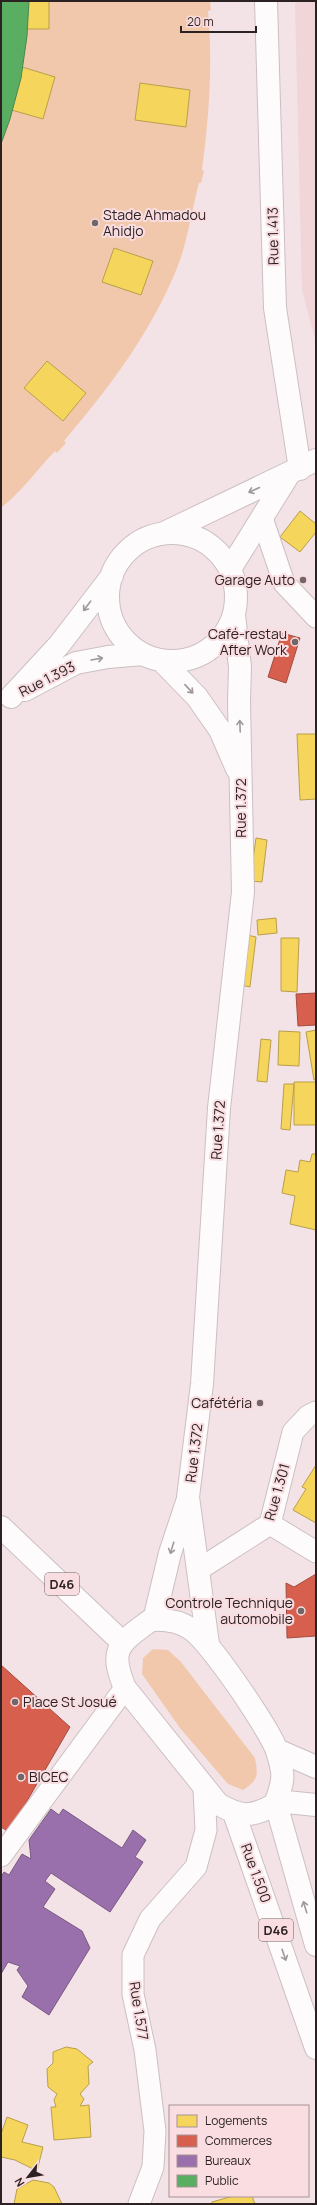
<svg xmlns="http://www.w3.org/2000/svg" width="317" height="2205" font-family="Manrope,sans-serif">
<rect width="100%" height="100%" fill="#f3e3e6"/>
<!-- built -->
<path fill="#f0d5d9" d="M299 1H316V343L302 290 295 4Z"/>
<!-- green -->
<path fill="#f2c8ad" d="M1 1H210L211 10 208 11C213 64 209 117 202 170L204 171 201 183H199C192 209 188 238 179 263 153 330 110 387 64 441L66 443 57 453 55 451C37 470 21 492 1 508Z
M153 1649 168 1650 181 1662 255 1758C258 1774 259 1780 243 1790L228 1784 180 1728 142 1674 143 1658Z"/>
<!-- homes -->
<path fill="#f6d55c" stroke="#b99f4b" d="M13 1H49V29H13Z
M9 63 55 77 43 119 1 107V89Z
M140 83 190 90 186 127 135 120Z
M114 248 153 261 141 295 102 282Z
M47 361 86 393 63 421 24 388Z
M300 511 316 524V532L300 552 280 537Z
M297 734H316V799L300 800Z
M256 838 267 840 262 882 250 881Z
M276 918 277 933 258 935 257 920Z
M247 935 256 937 250 987 241 985Z
M281 938H299L297 992 281 991Z
M316 1030V1079L314 1080 306 1032Z
M279 1031 300 1032 299 1066 278 1065Z
M261 1039 271 1040 267 1082 257 1081Z
M294 1082H316V1125H294Z
M284 1084H294L290 1130 281 1129Z
M312 1154H316V1230L290 1224 295 1196 282 1193 286 1170 298 1172 300 1160 310 1162Z
M316 1465V1523L293 1510 306 1489 302 1487Z
M66 2047 77 2049 93 2062 88 2066 89 2084 80 2094 84 2099 80 2106 89 2105 91 2137 54 2140 51 2107H56L54 2100 57 2094 48 2087 47 2069 53 2063V2052Z
M7 2117 28 2125 22 2142 43 2147 37 2171 15 2160 1 2157V2134Z
M33 2180 49 2183 54 2187 62 2204H14L17 2189Z
M233 2196H252L255 2204H211L212 2202Z"/>
<!-- shops -->
<path fill="#d6604d" stroke="#a34d41" d="M282 633 300 638 286 683 268 677Z
M316 993V1025L298 1026 296 994Z
M316 1574V1636L287 1638 286 1583 294 1587Z
M1 1665 70 1727 9 1832 1 1827Z"/>
<!-- offices -->
<path fill="#9970ab" stroke="#785982" d="M51 1809 59 1815 63 1809 122 1848 133 1830 146 1840 135 1857 143 1862 110 1912 51 1873 45 1881 55 1889 43 1907 82 1931 90 1948 49 2015 22 1997 28 1986 17 1970 20 1966 8 1962 1 1974V1877L4 1872 9 1875 22 1854 31 1859 29 1840Z"/>
<!-- public -->
<path fill="#5aae61" stroke="#4c844f" d="M1 1H29L27 36 21 78 10 119 1 144Z"/>
<g fill="none" stroke-linecap="round" stroke-linejoin="round">
<!-- street casing -->
<g stroke="#ccbfc2" stroke-width="23">
<path id="street" d="M262 518 284 583 316 617
M270 1524 316 1552
M198 1570 270 1524 293 1432 308 1416 316 1412
M1 1856 125 1688
M139 2204 153 2167 155 2131 145 2050 133 1994V1955L150 1919 196 1867 206 1830 204 1790"/>
</g>
<!-- secondary casing -->
<g stroke="#ccbfc2" stroke-width="24">
<path id="secondary" d="M266 1 275 308 300 469
M108 597a64 64 0 1 1 128 0a64 64 0 1 1-128 0Z
M162 534 316 460
M230 569 289 474
M162 661 197 697 220 730 237 769
M25 690 76 663 108 657 143 654
M11 697 59 645 112 576
M154 1620 170 1553 187 1502
M208 1644 188 1497 202 1384 219 1108 243 892 239 702 240 667 234 615
M277 1750 316 1767
M276 1801 316 1805"/>
</g>
<!-- primary casing -->
<g stroke="#ccbfc2" stroke-width="24">
<path id="primary" d="M1 1527 122 1642
M151 1620C165 1619 179 1621 191 1629 209 1640 270 1730 277 1751 279 1757 281 1765 282 1771 284 1784 278 1792 276 1804 252 1817 242 1818 218 1804L125 1688C108 1648 120 1643 151 1620Z
M276 1804 316 1945
M234 1813 316 2048"/>
</g>
<!-- street -->
<use href="#street" stroke="#fdfbfb" stroke-width="21"/>
<!-- secondary -->
<use href="#secondary" stroke="#fdfbfb" stroke-width="22"/>
<!-- primary -->
<use href="#primary" stroke="#fdfbfb" stroke-width="22"/>
</g>
<!-- one-way arrows -->
<defs><path id="oneway-shaft" d="M-6 0H5M1.5-3L5.5 0L1.5 3" fill="none" stroke-width="1.6" stroke-linecap="round" stroke-linejoin="round"/></defs>
<g stroke="#9f999a">
<use href="#oneway-shaft" transform="translate(254 490) rotate(156)"/>
<use href="#oneway-shaft" transform="translate(87 606) rotate(127)"/>
<use href="#oneway-shaft" transform="translate(97 659) rotate(-10)"/>
<use href="#oneway-shaft" transform="translate(189 689) rotate(47)"/>
<use href="#oneway-shaft" transform="translate(240 726) rotate(-92)"/>
<use href="#oneway-shaft" transform="translate(172 1548) rotate(107)"/>
<use href="#oneway-shaft" transform="translate(305 1907) rotate(-107)"/>
<use href="#oneway-shaft" transform="translate(284 1955) rotate(71)"/>
</g>
<!-- markers -->
<g fill="#726668" stroke="#f9dde1" stroke-width="1.5">
<circle cx="95" cy="223" r="4"/>
<circle cx="303" cy="580" r="4"/>
<circle cx="295" cy="642" r="4"/>
<circle cx="260" cy="1403" r="4"/>
<circle cx="301" cy="1611" r="4"/>
<circle cx="15" cy="1702" r="4"/>
<circle cx="21" cy="1777" r="4"/>
</g>
<g text-anchor="middle" stroke-width="4" stroke-linejoin="round" paint-order="stroke">
<!-- shield labels -->
<g fill="#f9dde1" stroke="#6a5a5d" stroke-width="1">
<rect x="45" y="1573" width="34" height="22" rx="3"/>
<rect x="259" y="1919" width="34" height="22" rx="3"/>
</g>
<g font-size="13" font-weight="bold" fill="#2c2224">
<text x="62" y="1589">D46</text>
<text x="276" y="1935">D46</text>
</g>
<!-- poi labels -->
<g font-size="14" fill="#2c2224" stroke="#f9dde1" text-anchor="end">
<text x="103" y="220" text-anchor="start">Stade Ahmadou<tspan x="103" dy="16">Ahidjo</tspan></text>
<text x="295" y="585">Garage Auto</text>
<text x="287" y="639">Café-restau<tspan x="287" dy="16">After Work</tspan></text>
<text x="252" y="1408">Cafétéria</text>
<text x="293" y="1608">Controle Technique<tspan x="293" dy="16">automobile</tspan></text>
<text x="23" y="1707" text-anchor="start">Place St Josué</text>
<text x="29" y="1782" text-anchor="start">BICEC</text>
</g>
<!-- street labels -->
<g font-size="14" fill="#2c2224" stroke="#f9dde1">
<text transform="translate(273 236) rotate(-91)" y="5">Rue 1.413</text>
<text transform="translate(47 679) rotate(-27)" y="5">Rue 1.393</text>
<text transform="translate(241 808) rotate(-90)" y="5">Rue 1.372</text>
<text transform="translate(218 1130) rotate(-86)" y="5">Rue 1.372</text>
<text transform="translate(194 1453) rotate(-83)" y="5">Rue 1.372</text>
<text transform="translate(277 1492) rotate(-74)" y="5">Rue 1.301</text>
<text transform="translate(256 1873) rotate(70)" y="5">Rue 1.500</text>
<text transform="translate(139 2011) rotate(81)" y="5">Rue 1.577</text>
</g>
</g>
<!-- border -->
<rect width="317" height="2205" fill="none" stroke="#2c2224" stroke-width="4"/>
<!-- legend -->
<rect x="169" y="2105" width="140" height="92" fill="#f9dde1" stroke="#a79295"/>
<rect x="177" y="2115" width="20" height="12" fill="#f6d55c" stroke="#a79295"/>
<text x="205" y="2125" font-size="12" fill="#2c2224">Logements</text>
<rect x="177" y="2135" width="20" height="12" fill="#d6604d" stroke="#a79295"/>
<text x="205" y="2145" font-size="12" fill="#2c2224">Commerces</text>
<rect x="177" y="2155" width="20" height="12" fill="#9970ab" stroke="#a79295"/>
<text x="205" y="2165" font-size="12" fill="#2c2224">Bureaux</text>
<rect x="177" y="2175" width="20" height="12" fill="#5aae61" stroke="#a79295"/>
<text x="205" y="2185" font-size="12" fill="#2c2224">Public</text>
<!-- north arrow -->
<g transform="translate(28 2177) rotate(239)" stroke="#f9dde1" stroke-width="3" paint-order="stroke">
<path d="M0-3L7 15L0 10L-7 15Z" fill="#2c2224"/>
<text y="-6" font-size="11" font-weight="bold" text-anchor="middle" fill="#2c2224">N</text>
</g>
<!-- scale -->
<path d="M181 26v6h75v-6" fill="none" stroke="#2c2224" stroke-width="2"/>
<text x="187" y="26" font-size="12" fill="#2c2224" stroke="#f9dde1" stroke-width="3" paint-order="stroke">20 m</text>
</svg>
